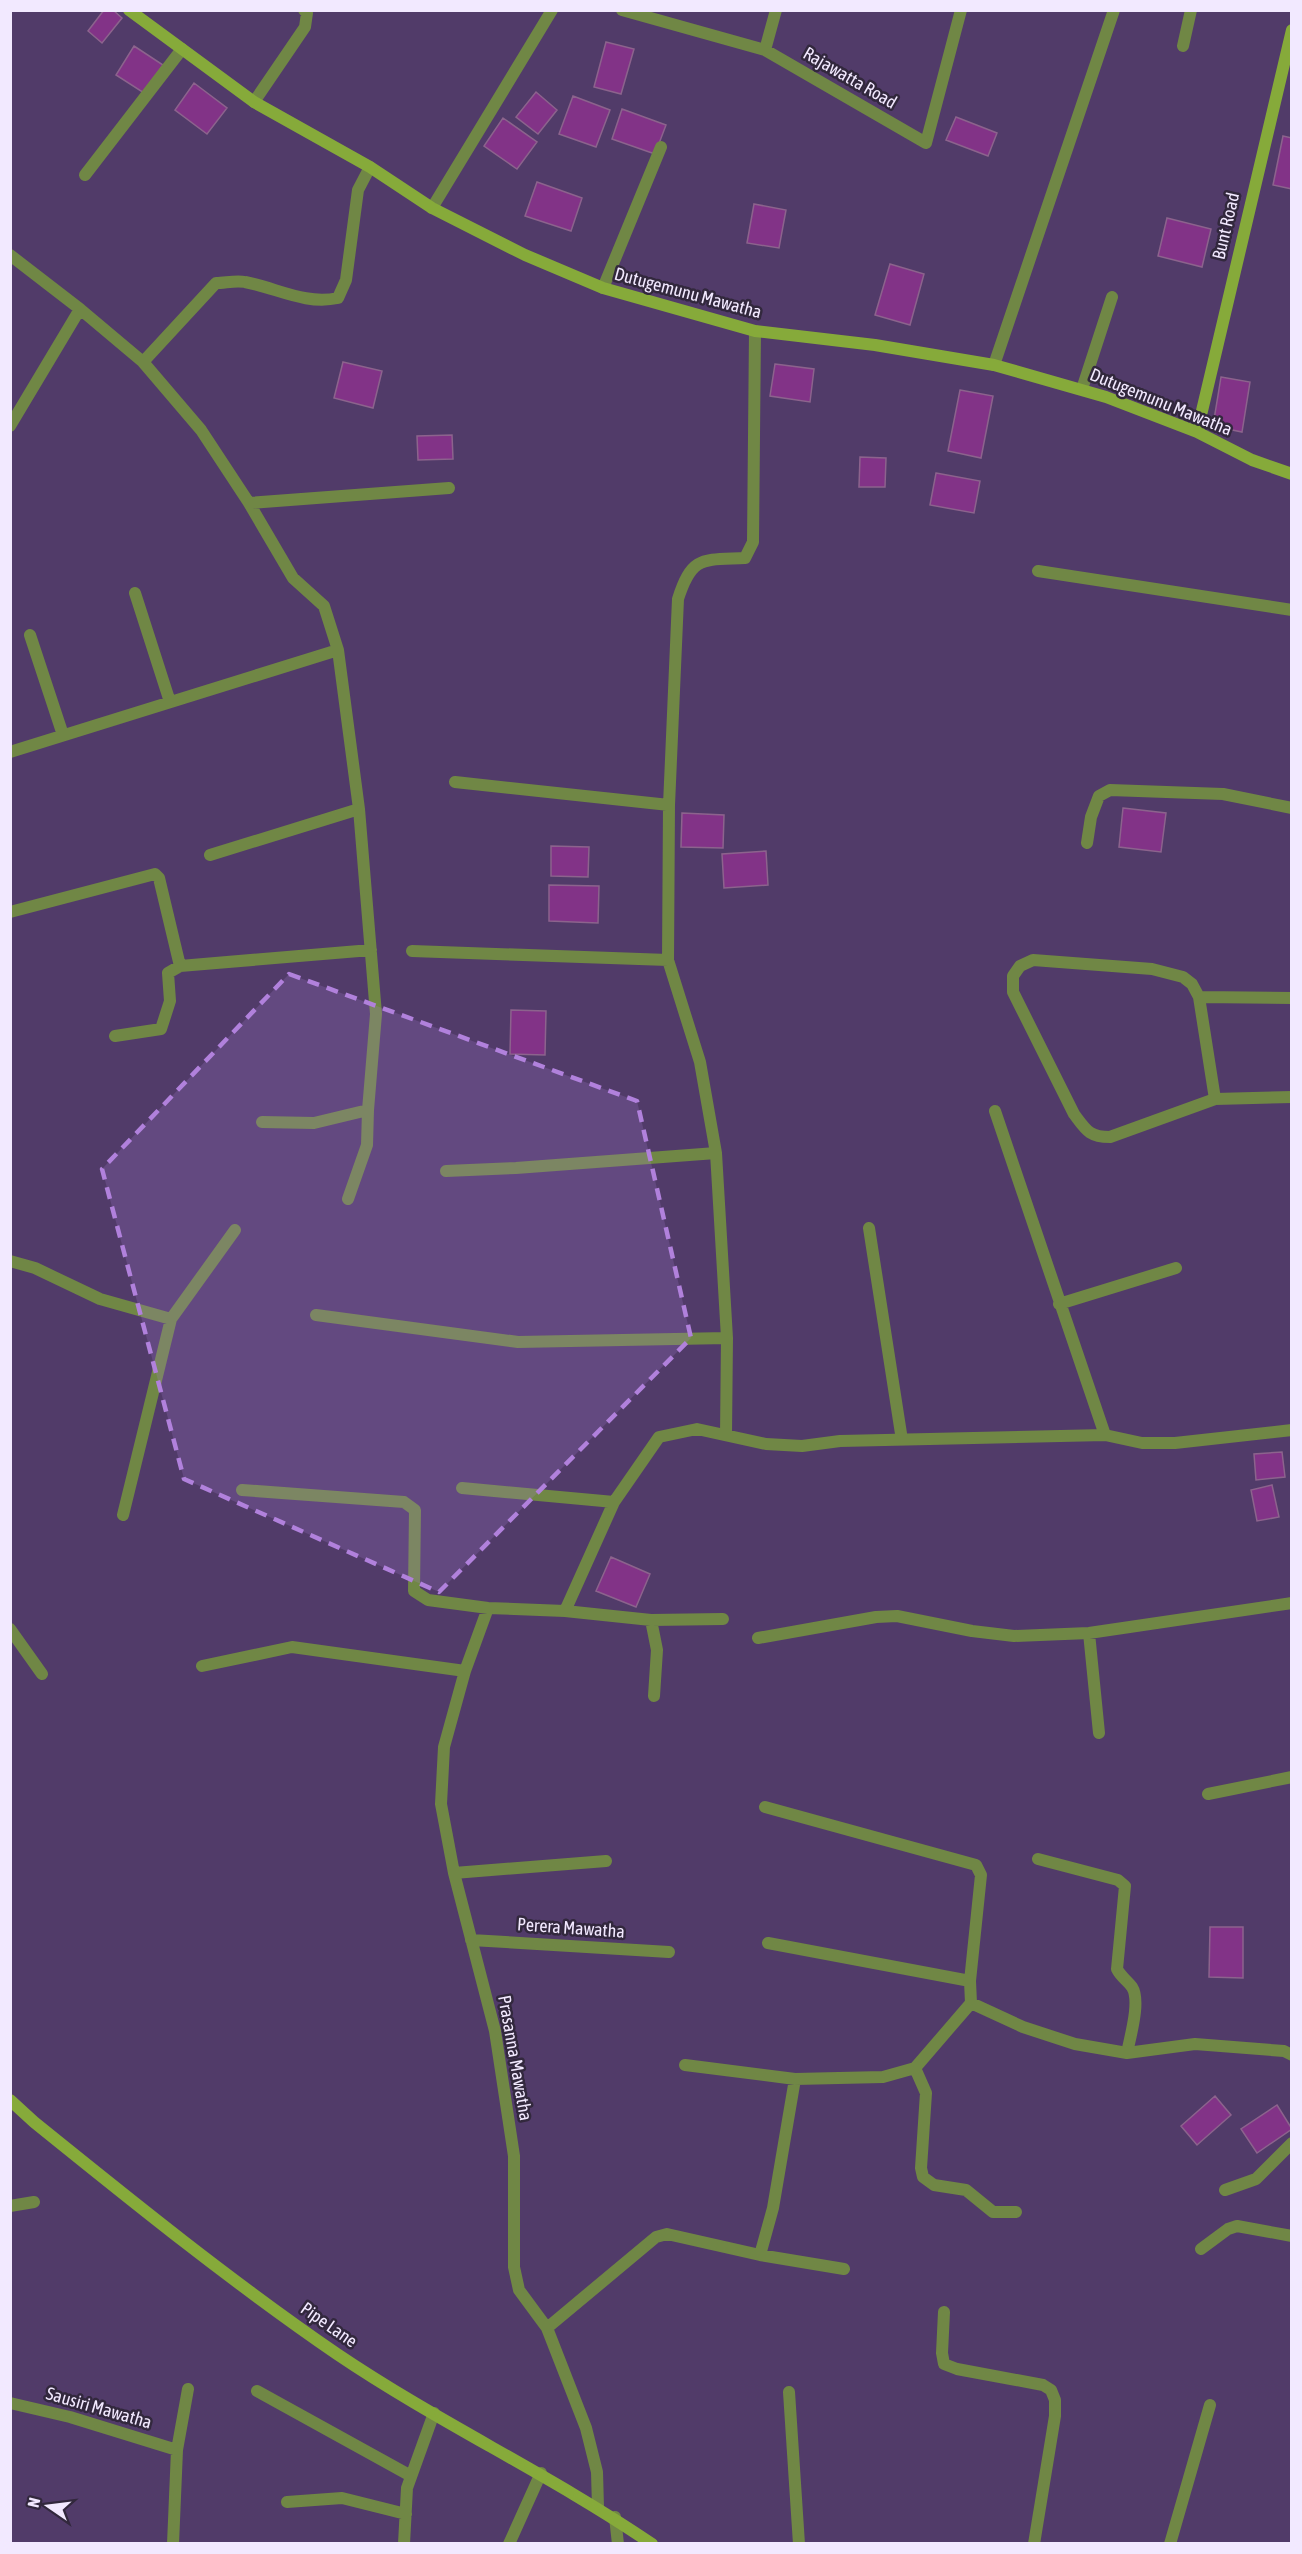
<svg xmlns="http://www.w3.org/2000/svg" width="1302" height="2554" font-family="'Asap Condensed',sans-serif">
<rect width="100%" height="100%" fill="#513b69"/>
<!-- building -->
<path fill="#823387" stroke="#8c638d" stroke-width="1.5" d="M104 10H113L122 18 102 43 88 31Z
M606 42 634 49 621 94 594 87Z
M134 46 163 65 144 93 116 75Z
M194 83 227 108 207 134 175 110Z
M536 92 557 110 538 134 516 117Z
M573 96 610 110 596 147 559 134Z
M622 109 666 125 655 154 612 139Z
M956 117 997 133 988 156 946 140Z
M503 118 537 142 517 169 484 146Z
M1283 136 1292 138V189L1273 185Z
M537 182 582 198 571 231 525 216Z
M754 204 786 210 779 248 747 243Z
M1167 218 1211 229 1202 267 1158 256Z
M890 264 924 274 910 325 875 315Z
M343 362 382 371 373 408 334 398Z
M775 364 814 369 810 402 770 396Z
M1221 377 1250 382 1242 432 1213 426Z
M960 390 993 396 981 458 948 451Z
M452 435 453 459 418 460 417 436Z
M860 457 886 458 885 487H859Z
M936 473 980 481 974 513 930 505Z
M1123 808 1166 813 1161 852 1119 847Z
M682 813 724 815 723 848 681 847Z
M551 846 589 847 588 877 551 876Z
M766 851 768 885 724 888 722 854Z
M549 885 599 886 598 923 549 921Z
M511 1010 546 1011 545 1055 510 1054Z
M1282 1452 1285 1477 1256 1480 1254 1454Z
M1272 1485 1279 1517 1257 1521 1251 1490Z
M611 1557 650 1574 636 1607 596 1591Z
M1210 1927H1243V1978L1209 1977Z
M1215 2096 1231 2115 1197 2145 1181 2126Z
M1277 2105 1292 2129 1257 2153 1241 2129Z"/>
<g fill="none" stroke-linecap="round" stroke-linejoin="round">
<!-- street -->
<path stroke="#708745" stroke-width="12" d="M622 10 765 50 926 143 961 10
M1183 46 1191 10
M765 50 776 10
M254 102 305 27 307 13 304 10
M85 175 182 49
M432 208 552 10
M10 255 80 309 143 362 201 430 249 503 293 578 324 606 338 650 359 809 376 1014 368 1110 314 1123 262 1122
M603 288 661 147
M143 362 216 283C225 283 236 280 245 282 277 288 305 305 338 298L346 280 358 190 370 167
M994 365 1114 10
M1082 389 1112 297
M10 426 80 309
M249 503 449 488
M1038 571 1292 610
M135 593 170 702
M30 635 63 735
M10 752 338 650
M455 782 669 805
M1087 843 1091 817 1099 796 1110 790 1223 794 1292 808
M210 855 359 809
M10 912 155 874 159 878 180 966
M412 951 668 960
M1199 997 1292 998
M115 1036 161 1029 170 1001 168 973 180 966 371 950
M1215 1099 1199 997 1192 984 1183 977 1152 969 1033 960 1020 966 1013 976V992L1074 1114C1086 1130 1089 1137 1110 1137L1215 1099 1292 1097
M995 1111 1105 1435
M446 1171 516 1168 716 1153
M348 1199 367 1145 368 1110
M869 1228 902 1440
M10 1261 35 1268 100 1299 171 1319 235 1230
M1059 1304 1176 1268
M316 1315 518 1342 727 1338
M726 1434 727 1338 716 1153 700 1062 668 960 669 805 678 599C692 555 703 560 745 558L753 542 755 331
M462 1488 614 1502
M242 1490 404 1502 415 1510 414 1591 428 1600 488 1608 565 1611 651 1620 657 1650 654 1696
M123 1515 171 1319
M488 1608 465 1671 444 1747 441 1804 454 1873 495 2031 514 2156V2267L519 2290 547 2328 586 2428 597 2472 598 2507
M565 1611 614 1502 659 1437 697 1429 766 1444 802 1446 840 1441 1105 1435 1142 1443H1175L1292 1430
M651 1620 723 1619
M10 1629 42 1674
M1089 1633 1099 1733
M758 1638 876 1617 897 1616 972 1631 1014 1636 1089 1633 1292 1603
M202 1666 292 1647 465 1671
M1208 1794 1292 1777
M765 1807 976 1865 981 1875 970 1981 971 2003 1023 2027 1075 2044 1127 2053 1195 2044 1284 2051 1292 2055
M1038 1859 1118 1880 1125 1886 1117 1969C1121 1977 1127 1980 1132 1987 1141 2001 1130 2037 1127 2053
M454 1873 606 1861
M471 1940 669 1952
M768 1943 970 1981
M685 2065 795 2079 883 2077 915 2068 971 2003
M915 2068 926 2093 921 2168 923 2177 934 2185 966 2190 993 2212H1016
M1225 2190 1256 2179 1292 2143
M10 2206 34 2202
M1201 2249 1228 2229 1237 2226 1292 2236
M760 2255 773 2208 795 2079
M944 2312 942 2353 944 2364 957 2369 1043 2385 1051 2390 1055 2400V2416L1034 2544
M547 2328 656 2237 667 2234 760 2255 844 2269
M257 2391 411 2476
M789 2392 799 2544
M10 2403 70 2417 177 2450
M287 2502 342 2498 406 2514
M615 2517 618 2544
M173 2544 177 2450 188 2389
M404 2544 407 2488 434 2413
M509 2544 541 2473
M1170 2544 1210 2405"/>
<!-- secondary -->
<path stroke="#86aa3a" stroke-width="12" d="M129 10 254 102 370 167 432 208 525 255 603 288 755 331 875 345 994 365 1106 397 1197 432 1252 460 1292 474
M1197 432 1292 30
M10 2100 34 2122C133 2202 232 2282 337 2354 439 2423 551 2475 652 2544"/>
</g>
<!-- marked area -->
<path fill="#b181dc" fill-opacity="0.2" stroke="#b181dc" stroke-width="4.5" stroke-dasharray="12 8" stroke-linejoin="round" d="M289 974 637 1101 691 1338 439 1592 184 1479 102 1169Z"/>
<g text-anchor="middle" stroke-width="5" stroke-linejoin="round" paint-order="stroke">
<!-- street labels -->
<g font-size="18" fill="#f2e9ff" stroke="#32283d">
<text transform="translate(850 78) rotate(30)" y="6">Rajawatta Road</text>
<text transform="translate(1226 226) rotate(-77)" y="6">Bunt Road</text>
<text transform="translate(688 293) rotate(15)" y="6">Dutugemunu Mawatha</text>
<text transform="translate(1161 402) rotate(22)" y="6">Dutugemunu Mawatha</text>
<text transform="translate(571 1928) rotate(4)" y="6">Perera Mawatha</text>
<text transform="translate(515 2058) rotate(80)" y="6">Prasanna Mawatha</text>
<text transform="translate(329 2325) rotate(35)" y="6">Pipe Lane</text>
<text transform="translate(99 2408) rotate(16)" y="6">Sausiri Mawatha</text>
</g>
</g>
<!-- border -->
<rect width="1302" height="2554" fill="none" stroke="#f2e9ff" stroke-width="24"/>
<!-- north arrow -->
<g transform="translate(48 2506) rotate(284)" stroke="#32283d" stroke-width="4.5" paint-order="stroke">
<path d="M0-4.5L10 22L0 15L-10 22Z" fill="#f2e9ff"/>
<text y="-9" font-size="16" font-weight="bold" text-anchor="middle" fill="#f2e9ff">N</text>
</g>
</svg>
